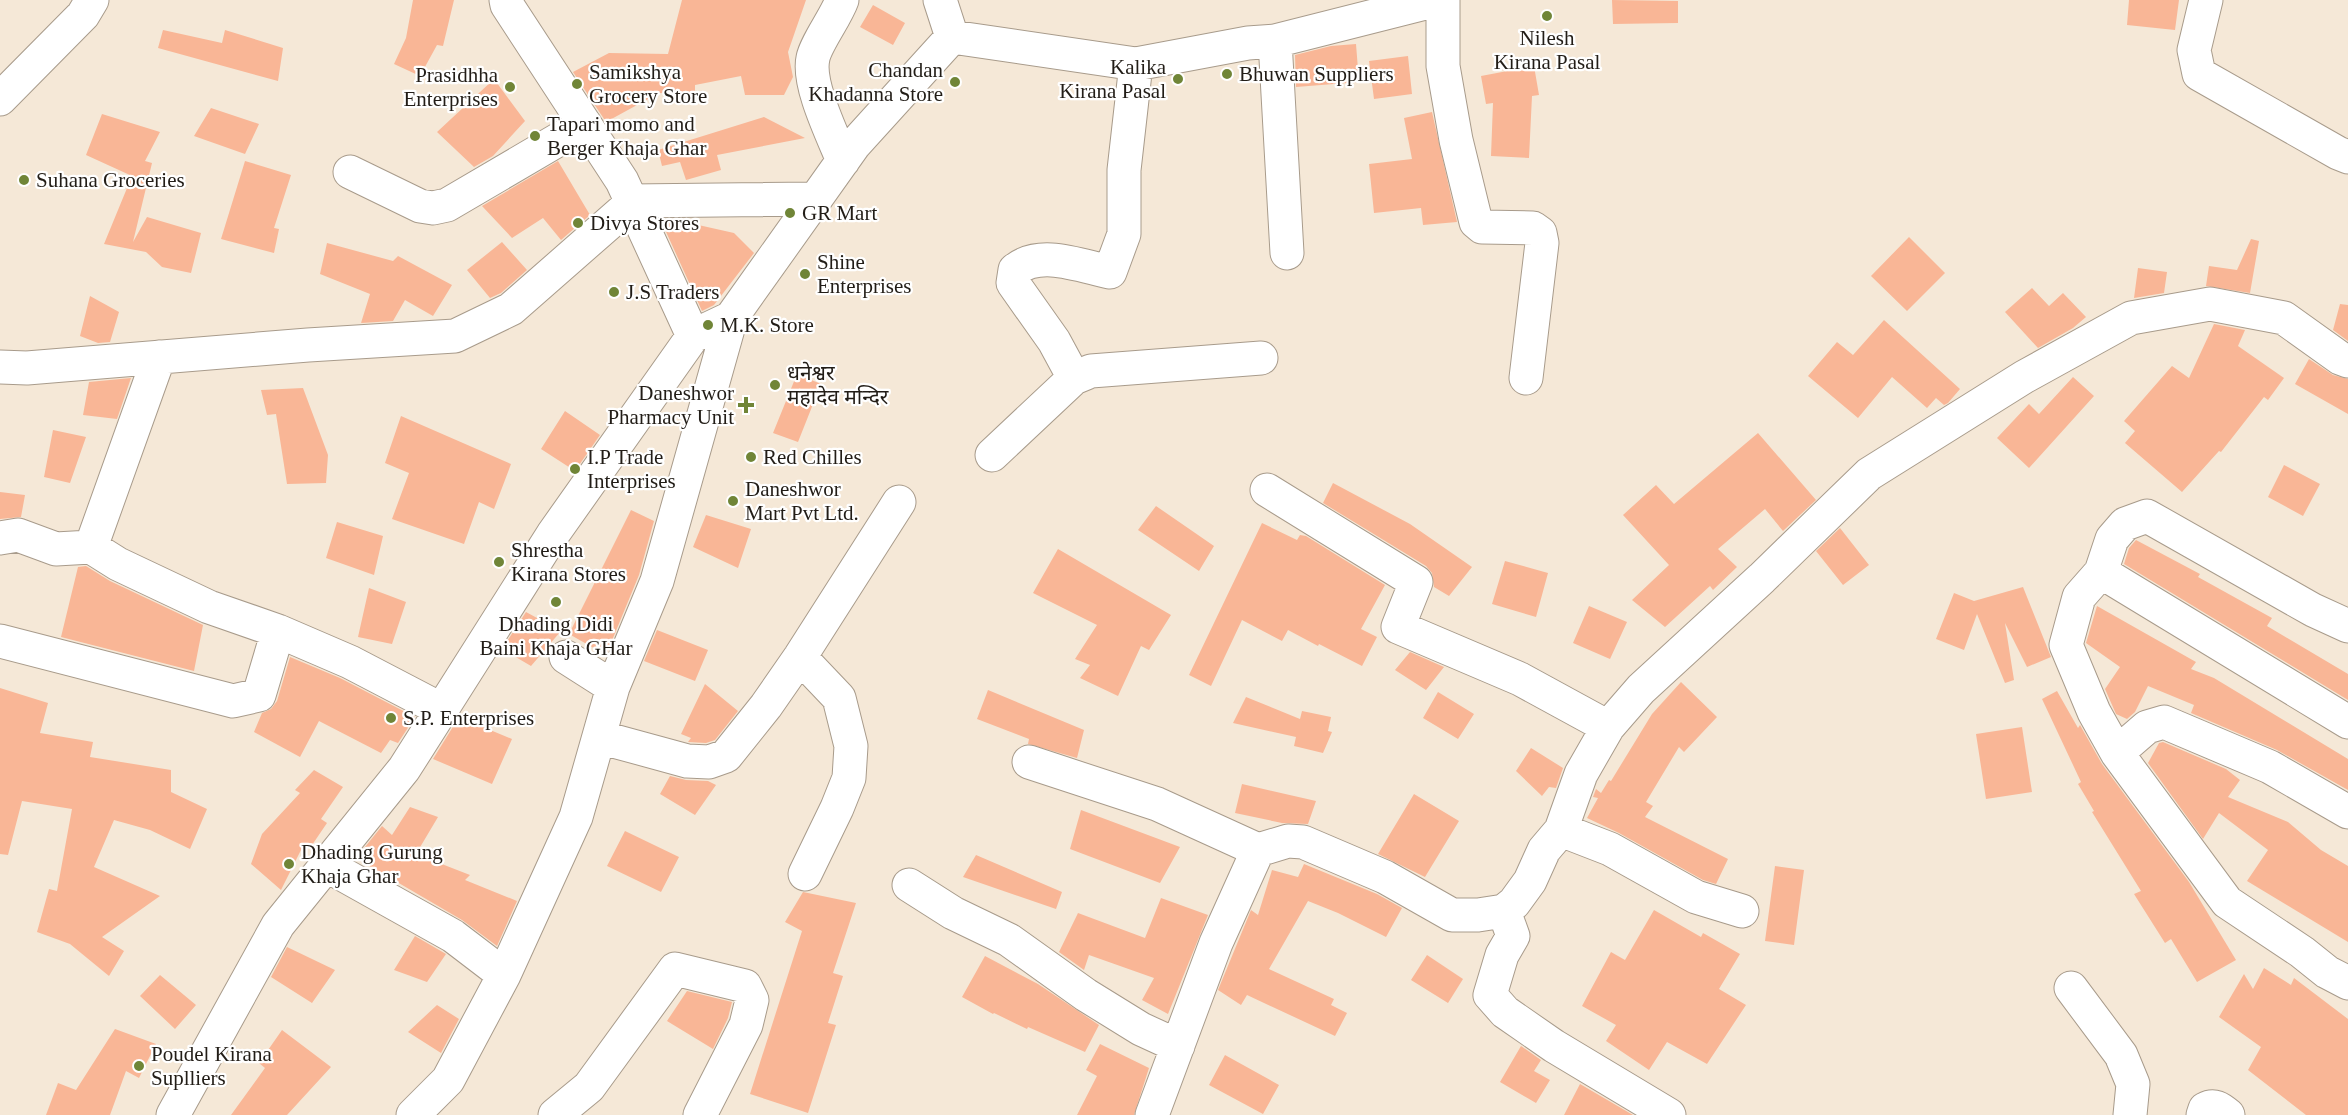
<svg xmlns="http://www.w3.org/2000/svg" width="2348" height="1115" font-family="'Times New Roman','Noto Sans Devanagari',serif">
<rect width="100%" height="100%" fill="#f5e8d7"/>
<!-- building -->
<path fill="#f9b696" d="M413 0H454L443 46 437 45 420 76 394 64 406 38Z
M682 0H806L788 52 793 77 784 95H745L741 76 695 85V94L659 93 606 122 573 72 609 53 668 54Z
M1612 0 1678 1V23L1613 24Z
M2129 0H2179L2175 30 2127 25Z
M873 5 905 23 893 45 860 27Z
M163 30 222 43 225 30 283 48 278 81 158 48Z
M1356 44 1359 82 1296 87 1295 55 1331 46Z
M1408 56 1412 94 1374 99 1369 61Z
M1534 66 1539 95 1532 96 1529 158 1491 156 1493 103 1486 104 1481 76Z
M494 79 525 121 493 156 474 167 437 132Z
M211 108 259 124 245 154 194 136Z
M1432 112 1457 222 1423 225 1421 208 1374 213 1369 164 1412 159 1404 118Z
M102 114 160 132 145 161 152 163 133 242 147 217 201 233 191 273 162 267 146 252 104 244 132 176 86 155Z
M764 117 805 138 717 155 721 170 686 180 680 162 662 166 658 150Z
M245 161 291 175 274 228 279 229 274 253 221 239Z
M558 161 590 215 561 240 543 218 512 238 482 206Z
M685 222 734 233 754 253 714 305 702 311 662 223Z
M1909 237 1945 273 1907 311 1871 276Z
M2251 239 2259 241 2250 293 2206 286 2209 266 2237 270Z
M502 242 527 270 501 293 490 298 467 270Z
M327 243 393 261 398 256 452 285 433 316 405 300 393 321 361 323 370 294 320 274Z
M2138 268 2167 272 2164 293 2134 298Z
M2032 288 2049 306 2063 293 2086 317 2073 328 2038 348 2005 312Z
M90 296 119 312 110 342 98 343 80 336Z
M2340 304 2348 305V341L2333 330Z
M1884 320 1960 389 1948 403 1944 405 1936 398 1927 408 1892 377 1858 418 1808 376 1837 342 1853 355Z
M2214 324 2245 330 2238 346 2284 378 2268 400 2264 397 2221 452 2219 451 2182 492 2125 443 2135 431 2124 421 2172 366 2189 378Z
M2309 359 2333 375 2348 379V414L2295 384Z
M797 374 821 384 798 442 773 433Z
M2073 377 2094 396 2029 468 1997 438 2029 404 2039 414Z
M131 378 117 419 83 415 89 382Z
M303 388 328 455 326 483 287 484 276 414 267 415 261 390Z
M565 411 600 435 575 471 541 449Z
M401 416 511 464 494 509 479 502 464 544 392 519 409 473 385 463Z
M53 430 86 437 70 483 44 477Z
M1758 433 1816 500 1783 531 1765 509 1718 549 1737 567 1713 590 1710 586 1665 627 1632 600 1669 565 1623 515 1656 485 1674 504Z
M2284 465 2320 484 2303 516 2268 497Z
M1333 483 1410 524 1472 567 1449 596 1434 587 1432 573 1426 566 1323 503Z
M0 492 25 495 21 517 0 519Z
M1156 506 1214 546 1199 571 1138 530Z
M631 510 654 521 639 575 606 655 569 634Z
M706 515 751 529 738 568 693 547Z
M337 522 383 536 374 575 326 558Z
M1262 523 1297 540 1300 535 1306 536 1385 585 1361 629 1377 637 1362 666 1319 644 1318 646 1288 630 1282 641 1242 620 1211 686 1189 675Z
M1840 528 1869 565 1843 585 1816 551Z
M2136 540 2200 574 2198 577 2272 618 2267 626 2348 674V700L2124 564 2129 548Z
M1058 549 1171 615 1149 650 1141 646 1118 696 1080 678 1090 665 1075 659 1097 625 1033 593Z
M1505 561 1548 573 1536 617 1492 604Z
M86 566 110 581 203 625 194 671 61 637 78 567Z
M2023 587 2051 657 2027 667 2005 623 2014 680 2005 683 1977 614 1964 650 1936 639 1954 593 1974 601Z
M369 588 406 602 392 644 358 637Z
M1589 606 1627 622 1610 659 1573 643Z
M2097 606 2196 662 2191 669 2214 678 2348 759V790L2277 750 2191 713 2194 705 2148 686 2135 712 2127 719 2116 714 2105 689 2120 667 2086 643Z
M526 612 561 631 531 666 502 649Z
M657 630 708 650 695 681 644 661Z
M1410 652 1444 667 1426 690 1395 670Z
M290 657 340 678 415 717 398 743 390 740 381 753 319 721 300 757 254 732 262 713 271 709 277 701Z
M1681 682 1717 717 1684 752 1679 747 1646 802 1653 806 1645 817 1728 859 1716 884 1703 880 1619 833 1587 818 1598 798 1593 797 1596 789 1601 793 1609 780 1611 781 1652 714Z
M705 684 738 711 715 740 706 743 688 742 691 738 681 734Z
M0 688 48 703 40 733 93 742 90 757 171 770V792L207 809 190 849 150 830 114 820 94 867 160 896 102 937 124 951 109 976 70 944 37 932 49 889 57 891 72 809 22 801 8 855 0 854Z
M988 690 1084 730 1077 758 1028 744 1029 739 977 719Z
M2057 691 2078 728 2080 725 2102 764 2189 882 2236 960 2197 982 2171 939 2165 943 2134 894 2141 891 2092 812 2094 811 2078 784 2081 782 2042 699Z
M1438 692 1474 714 1458 739 1423 718Z
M1246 697 1300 719 1302 711 1331 717 1328 731 1332 732 1323 753 1294 746 1296 737 1233 723Z
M459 717 512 739 492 784 433 759Z
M2022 727 2032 792 1986 799 1976 734Z
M2163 742 2226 769 2240 780 2228 797 2288 822 2321 850 2348 866V942L2247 881 2268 850 2219 813 2203 839 2148 763 2159 743Z
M1531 748 1563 768 1556 788 1549 787 1542 796 1516 771Z
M314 770 343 787 321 819 327 823 310 848 304 844 281 890 251 864 262 834 300 793 295 790Z
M670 776 686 780 708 781 716 785 695 815 660 794Z
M1242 784 1316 801 1308 824 1282 823 1235 813Z
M1414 794 1459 821 1425 877 1378 854Z
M410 807 438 817 416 854 470 875 465 880 517 901 497 946 462 920 356 858 382 826 392 835Z
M1081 810 1180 847 1160 883 1070 849Z
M625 831 679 857 661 892 607 866Z
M976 855 1062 892 1056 909 963 877Z
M1304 864 1377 894 1402 908 1386 937 1338 913 1308 901 1269 969 1334 999 1331 1005 1347 1013 1335 1036 1247 995 1241 1005 1218 990 1251 910 1258 915 1272 870 1298 877Z
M1775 866 1804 870 1794 945 1765 941Z
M803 892 856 903 833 973 843 976 828 1023 836 1025 808 1113 750 1094 802 931 785 922Z
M1161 898 1208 915 1168 1014 1142 1000 1154 978 1089 955 1084 970 1059 952 1078 913 1145 938Z
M1654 910 1701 937 1703 933 1740 954 1719 989 1746 1005 1707 1064 1667 1042 1649 1070 1606 1041 1616 1025 1582 1006 1611 952 1625 960Z
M415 936 446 954 427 982 394 970Z
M287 947 335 970 312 1003 271 977Z
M1427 955 1463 979 1448 1003 1411 980Z
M985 956 1038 984 1099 1025 1085 1052 1028 1027 1027 1029 994 1013 993 1014 962 997Z
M2264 968 2291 985 2294 978 2348 1019V1115H2306L2248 1070 2261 1047 2219 1017 2244 974 2253 989Z
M160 975 196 1005 175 1029 140 996Z
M687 991 732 1002 728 1018 713 1049 667 1021Z
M437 1005 459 1019 441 1053 408 1032Z
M115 1029 156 1044 139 1078 126 1071 110 1115H46L58 1083 76 1090Z
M282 1030 331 1067 287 1115H231L265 1068 259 1063Z
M1100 1044 1149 1068 1134 1115H1077L1097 1076 1086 1070Z
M1521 1046 1541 1060 1534 1071 1550 1080 1536 1103 1500 1082Z
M1225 1055 1279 1085 1263 1114 1209 1085Z
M1580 1084 1633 1115H1564Z"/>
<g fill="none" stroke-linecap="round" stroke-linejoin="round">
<!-- minor casing -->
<g stroke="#a89b8b" stroke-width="35">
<path id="minor" d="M506 0 507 5 622 181 693 336
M842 0C836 17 816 43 813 58 807 84 833 136 843 161
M940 0 952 37
M1443 0V66L1456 140 1476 222 1482 227 1533 228 1540 233 1542 243 1526 378
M2206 0 2194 50 2199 74 2338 153 2348 157
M1275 41 1287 253
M0 99 83 15 92 0
M350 172 420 206 433 208 447 205 585 124
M631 201 816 199
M0 367 27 368 308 345 455 336 511 309 632 203
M1074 378 1054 341 1013 283 1015 270C1040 249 1081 266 1110 272L1124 234V170L1136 64
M992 455 1074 378 1091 371 1261 358
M1267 490 1416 582 1398 627 1520 679 1608 727
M0 538 18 535 56 549 91 547 118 564 209 607 278 631 350 662 442 710
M91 547 159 357
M2101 572 2348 722
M2348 626 2313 610 2147 516 2125 524 2112 539 2101 572 2079 597 2066 645 2094 712 2117 753 2227 902 2302 952 2327 972 2348 983
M0 641 233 701 259 695 278 631
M566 657 613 687
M800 657 839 698 851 746 849 778 837 808 805 874
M599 737 687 761 709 762 726 756 766 706 800 657 899 502
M2117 753 2147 727 2164 722 2270 767 2348 812
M1029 762 1157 804 1258 850
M1561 830 1610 849 1696 897 1742 911
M326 865 453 936 504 975
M909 885 953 913 1009 940 1086 995 1141 1029 1178 1046
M1504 911 1513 936 1502 955 1490 995 1505 1012 1554 1046 1669 1115
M2071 988 2121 1055 2133 1084 2130 1115
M173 1115 278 925 404 769 553 534 693 336 731 318 854 145 952 37 1136 64 1248 43 1275 41 1437 0
M413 1115 448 1080 504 975 576 817 613 687 657 581 731 318
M555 1115 589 1087 675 969 745 986 752 1000 746 1025 700 1115
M1152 1115 1216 943 1258 850 1288 841 1303 842 1385 877 1452 915H1478L1504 911 1514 903 1530 881 1544 850 1561 830 1581 774 1608 727 1641 689 1762 578 1869 474 2024 377 2131 318 2210 304 2284 318 2340 358 2348 361
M2203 1115 2205 1109C2214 1104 2220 1108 2228 1115"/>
</g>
<!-- minor -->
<use href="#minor" stroke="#fff" stroke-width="33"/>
</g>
<!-- markers -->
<g fill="#708537" stroke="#fff" stroke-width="2">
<circle cx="1547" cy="16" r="6"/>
<circle cx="1227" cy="74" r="6"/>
<circle cx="1178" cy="79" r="6"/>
<circle cx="955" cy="82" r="6"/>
<circle cx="577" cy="84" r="6"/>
<circle cx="510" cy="87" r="6"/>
<circle cx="535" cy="136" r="6"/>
<circle cx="24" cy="180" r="6"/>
<circle cx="790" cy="213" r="6"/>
<circle cx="578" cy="223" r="6"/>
<circle cx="805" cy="274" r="6"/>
<circle cx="614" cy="292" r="6"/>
<circle cx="708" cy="325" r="6"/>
<circle cx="775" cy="385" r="6"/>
<path d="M743 396h6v6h6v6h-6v6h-6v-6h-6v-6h6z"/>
<circle cx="751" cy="457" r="6"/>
<circle cx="575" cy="469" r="6"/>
<circle cx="733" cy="501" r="6"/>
<circle cx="499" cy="562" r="6"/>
<circle cx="556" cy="602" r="6"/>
<circle cx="391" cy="718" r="6"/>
<circle cx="289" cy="864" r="6"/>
<circle cx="139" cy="1066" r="6"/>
</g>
<g text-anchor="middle" stroke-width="4.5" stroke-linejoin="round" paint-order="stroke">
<!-- poi labels -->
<g font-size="21" fill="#221d17" stroke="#fff" text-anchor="start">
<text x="1547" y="45" text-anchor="middle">Nilesh<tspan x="1547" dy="24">Kirana Pasal</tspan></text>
<text x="1166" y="74" text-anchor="end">Kalika<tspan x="1166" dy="24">Kirana Pasal</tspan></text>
<text x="943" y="77" text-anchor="end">Chandan<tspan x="943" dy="24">Khadanna Store</tspan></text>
<text x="589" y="79">Samikshya<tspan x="589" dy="24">Grocery Store</tspan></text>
<text x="1239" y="81">Bhuwan Suppliers</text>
<text x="498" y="82" text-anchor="end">Prasidhha<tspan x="498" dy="24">Enterprises</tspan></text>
<text x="547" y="131">Tapari momo and<tspan x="547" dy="24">Berger Khaja Ghar</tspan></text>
<text x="36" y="187">Suhana Groceries</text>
<text x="802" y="220">GR Mart</text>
<text x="590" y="230">Divya Stores</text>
<text x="817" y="269">Shine<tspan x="817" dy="24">Enterprises</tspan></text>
<text x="626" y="299">J.S Traders</text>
<text x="720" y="332">M.K. Store</text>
<text x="787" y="380">धनेश्वर<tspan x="787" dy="24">महादेव मन्दिर</tspan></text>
<text x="734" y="400" text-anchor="end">Daneshwor<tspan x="734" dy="24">Pharmacy Unit</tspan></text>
<text x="587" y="464">I.P Trade<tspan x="587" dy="24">Interprises</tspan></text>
<text x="763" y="464">Red Chilles</text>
<text x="745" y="496">Daneshwor<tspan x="745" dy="24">Mart Pvt Ltd.</tspan></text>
<text x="511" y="557">Shrestha<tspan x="511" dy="24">Kirana Stores</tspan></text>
<text x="556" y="631" text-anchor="middle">Dhading Didi<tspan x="556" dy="24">Baini Khaja GHar</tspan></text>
<text x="403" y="725">S.P. Enterprises</text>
<text x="301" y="859">Dhading Gurung<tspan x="301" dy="24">Khaja Ghar</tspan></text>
<text x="151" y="1061">Poudel Kirana<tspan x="151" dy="24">Suplliers</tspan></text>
</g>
</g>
</svg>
